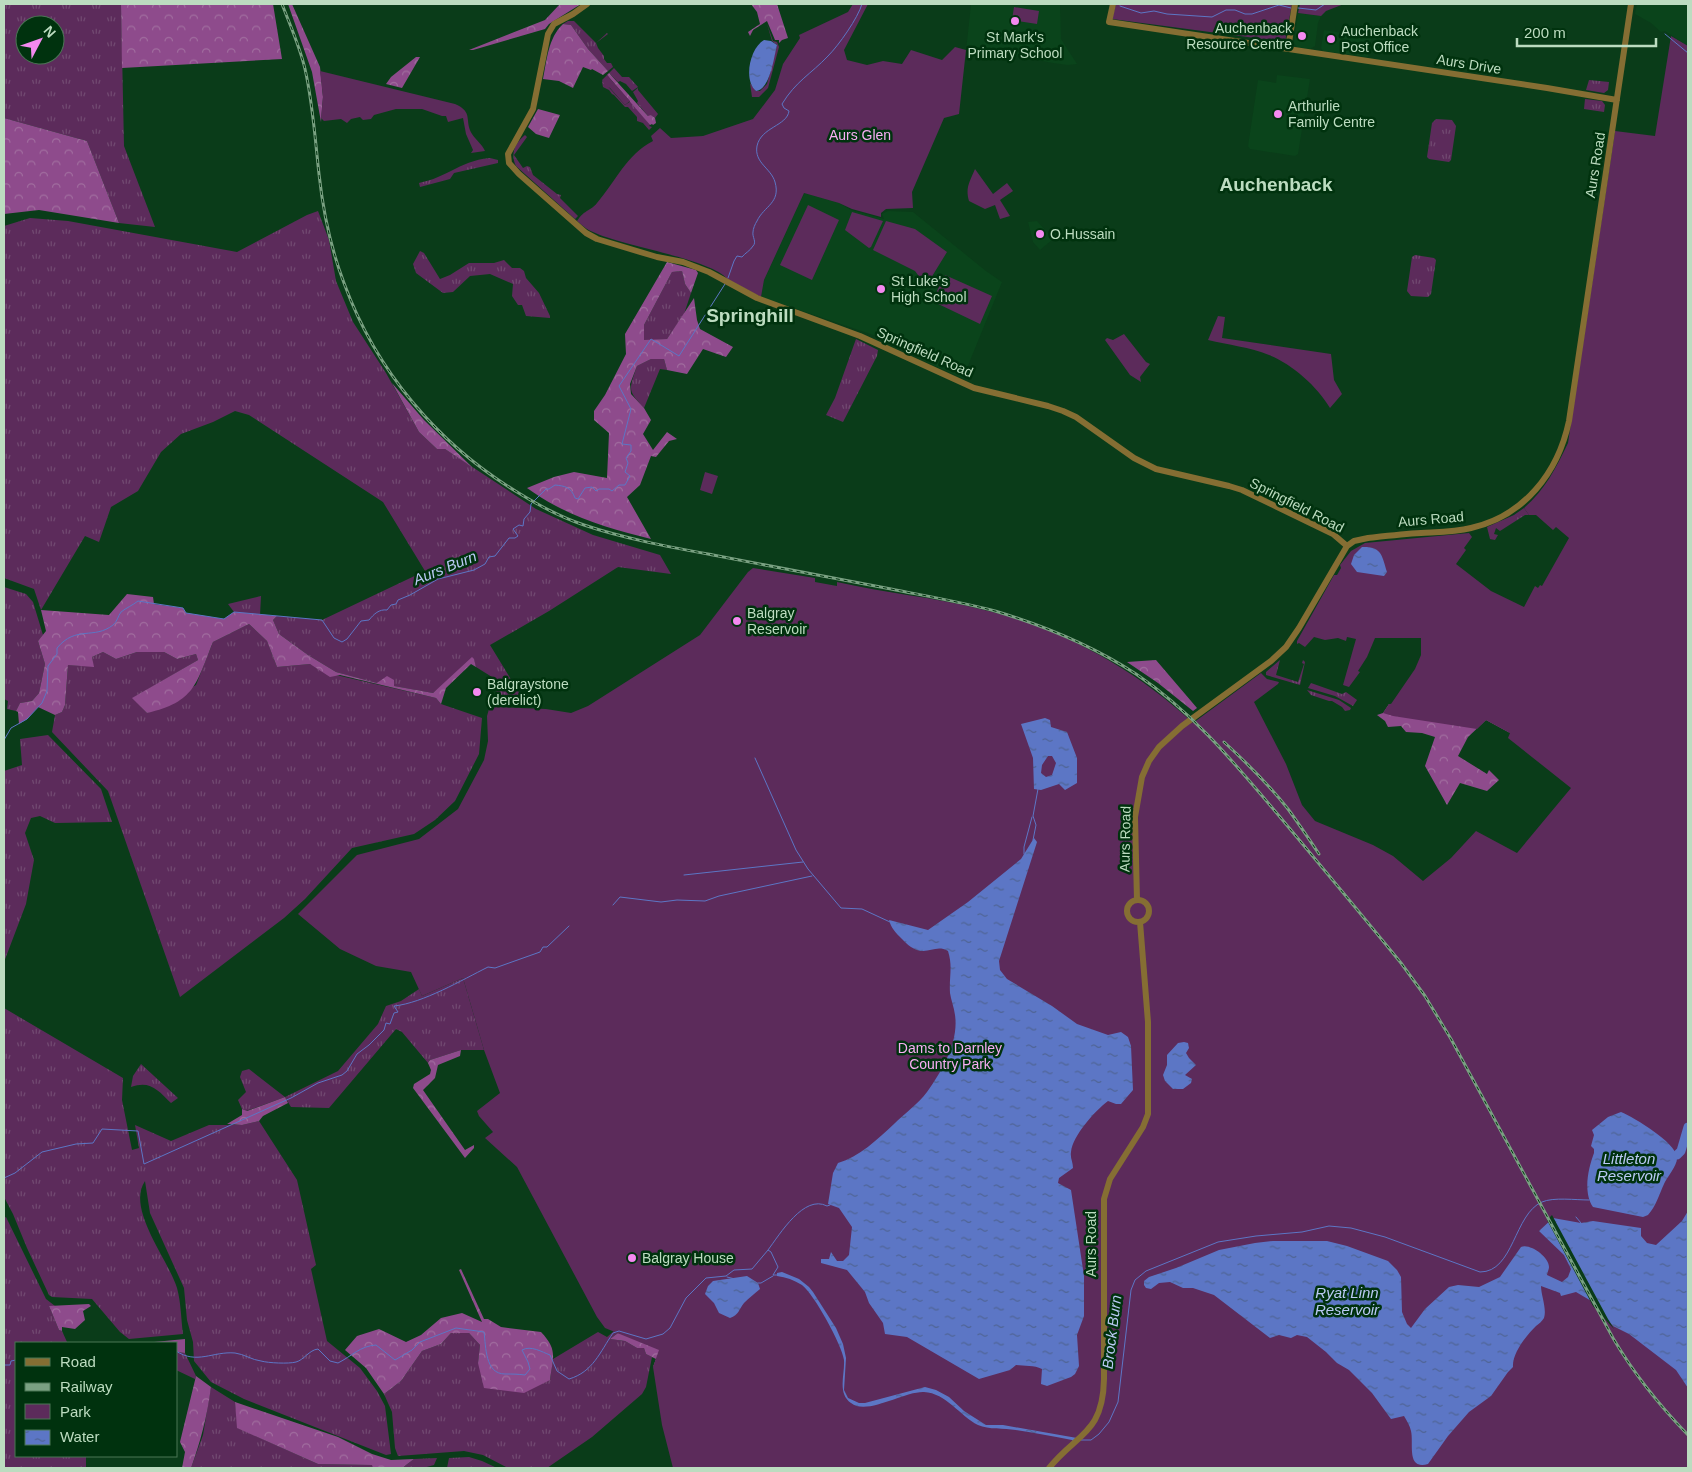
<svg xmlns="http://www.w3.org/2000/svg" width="1692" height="1472" font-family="Helvetica,sans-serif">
<defs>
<pattern id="grass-tufts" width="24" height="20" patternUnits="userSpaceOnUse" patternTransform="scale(1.25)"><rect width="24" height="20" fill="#5c2b5b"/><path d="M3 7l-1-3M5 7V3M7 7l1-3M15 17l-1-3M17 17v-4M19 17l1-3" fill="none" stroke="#714971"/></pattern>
<pattern id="forest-crowns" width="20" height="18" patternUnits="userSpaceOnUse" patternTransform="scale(1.25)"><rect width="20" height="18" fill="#8e4b8c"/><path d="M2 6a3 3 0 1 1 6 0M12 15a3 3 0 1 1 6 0" fill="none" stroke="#a16d9f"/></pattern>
<pattern id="water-ripples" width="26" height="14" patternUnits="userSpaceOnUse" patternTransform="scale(1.25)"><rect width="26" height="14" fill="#5c76c5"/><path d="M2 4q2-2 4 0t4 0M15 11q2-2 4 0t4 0" fill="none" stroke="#4f6494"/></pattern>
</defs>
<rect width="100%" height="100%" fill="#0a3c19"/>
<!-- built -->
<path fill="#0a441b" d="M971 4H1060L1061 39 1077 64 1068 65 1053 63 989 51 988 56 966 51Z
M1637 4H1688V46L1665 31 1661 32 1651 23 1635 14Z
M1298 13 1321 16 1318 23 1315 46 1310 49 1297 47 1294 43Z
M1351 29 1372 32 1368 57 1323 51 1321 48 1324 30 1350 34Z
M1277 75 1310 79 1298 154 1295 156 1250 149 1248 146 1258 80 1276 83Z
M804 193 839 203 851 210 884 219 882 214 888 211 913 212 986 271 1002 282 963 378 933 365 882 338 761 297 764 280Z
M1037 221 1053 239 1040 250 1033 242 1028 222Z"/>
<!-- grass -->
<path fill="url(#grass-tufts)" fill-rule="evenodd" d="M4 4H121L124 146 155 227 119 223 87 141 4 118ZM25 25H55V55H25Z
M568 21H574L596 43 607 33 608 34 596 43 598 48 604 56V59L607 63H611L613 67 608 71 588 49 571 25 563 24Z
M767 24 773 41 777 42 779 47 768 88 759 97H752L750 83 756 91H760L767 84 777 45 772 41Z
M614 68 622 77H629L638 87 632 91 626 84 620 81 618 82 609 73Z
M1589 80 1609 82 1608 90 1604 93 1586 90Z
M603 81 625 105 631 101 650 125 649 126 652 127 649 130 643 123 637 121V117L628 107H625L614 95 612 94 609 90 603 87 602 82Z
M638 88V90L658 114 655 118 651 115 649 117 637 103 638 101 633 92Z
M1585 99 1602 101 1605 105 1604 112 1584 109Z
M1436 119 1452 120 1456 126 1451 160 1449 162 1429 159 1427 157 1432 123Z
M525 135 527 137 514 155 523 168 527 166 530 167 533 175 557 194 561 195 560 198 578 216 575 219 516 166C510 154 515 143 525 135Z
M490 158 498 160V163L454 173 450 179 420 187 419 183C425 181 432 180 438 177 457 169 468 160 490 158Z
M318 211 329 240 336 281 353 322 386 373 419 432 437 449H445L536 509 593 535 660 555 671 574 618 567 549 611 490 645 523 699 493 702 500 682 476 667 474 660 433 693 377 683 336 672 308 655 279 634 273 620 277 616 322 620 425 571 383 502 249 415 235 411 213 422 181 434 161 452 138 491 111 507 99 542 85 536 41 610 34 589 4 578V226L30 218 68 221 237 252 307 215Z
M420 251 424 253 440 279 450 275 469 263H494L504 260 512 268H520L524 271 526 278 539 293 550 316V318L526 316 522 305H518L512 296 513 284 490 274 470 276 453 292 443 293 416 273 413 264Z
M1415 255 1434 258 1436 260 1431 294 1428 297 1411 296 1407 291 1412 257Z
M682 271 685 284 691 293 684 314 667 339 644 341V325L672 272Z
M856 339 878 350 877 356 843 422 826 415 835 398Z
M651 359H664L667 370 660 369 644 408C627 390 629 390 637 366Z
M1524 508 1529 515H1525L1500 531 1496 528 1494 534 1498 535 1495 540 1490 539 1487 527 1514 515Z
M4 587 26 594 33 602 43 635 38 641 45 664 39 693 32 701 20 703 16 711 7 709 8 701 4 699Z
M261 596 260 615 234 612 228 604Z
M249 624 267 641 277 667 310 664 336 675 436 698 441 704 482 718 479 754 455 801 435 820 414 834 352 848 305 899 284 918 180 997 108 791 52 732 55 715 62 712 65 705 68 665 93 666 92 657 103 652 116 659 137 652H164L177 659 196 654 198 660 133 698 147 713 196 685 213 642Z
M1280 660 1276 675 1298 682 1304 664 1302 663 1303 660 1305 662 1300 685 1266 675V672Z
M1311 683 1342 694 1346 692 1357 700 1353 706 1335 696 1308 688Z
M1307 690 1339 700 1351 708 1350 710 1345 711 1342 707 1332 701H1329L1311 695Z
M48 735 101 789 112 822 55 823 40 816 31 818 25 833 34 860 26 904 4 962V771L22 765 20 739Z
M463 978 484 1050H461L430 1060 428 1063 402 1032 396 1029 329 1108 291 1107 285 1097 246 1111 242 1109 238 1100 246 1092 240 1077 242 1071 249 1069 285 1097 338 1071 378 1024 386 1006 401 1001 419 989 422 996Z
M4 1008 123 1078 122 1100 132 1150 139 1148 135 1125 171 1141 209 1125H242L259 1121 297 1180 316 1265 311 1269 327 1341 360 1368 377 1391 385 1406 391 1454 386 1455 244 1399 211 1382 194 1361 193 1342 187 1320 184 1288 150 1213 145 1181C126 1209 168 1259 177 1288 181 1302 181 1319 183 1334L129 1339 120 1332 92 1299 52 1297 49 1295 27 1248 13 1214 4 1197Z
M141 1064 178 1098 171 1103C158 1090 150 1080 131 1087L133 1076Z
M6 1217 46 1299 55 1306H49L59 1330 62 1331 67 1342 78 1343H16V1456H86V1468H4V1218Z
M614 1331 618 1333 610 1339 625 1341 637 1348H644L646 1354 652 1357 646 1387 642 1394 592 1437 547 1468H508L483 1455 464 1451 398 1456 395 1448 392 1412 384 1394 401 1381 422 1351 441 1344 451 1333H469L480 1345 478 1363 550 1380 553 1359 598 1332 607 1337Z
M176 1352 185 1353 196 1376 195 1379 176 1370Z
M211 1387 235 1402 238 1428 318 1464 373 1465V1468H191L203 1435Z
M469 1457 482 1461 497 1468H447L449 1458Z
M437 1458 434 1465 423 1468H402L414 1459Z"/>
<!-- forest -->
<path fill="url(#forest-crowns)" d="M121 4H273L282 59 122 68Z
M288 4H292L320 67 323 97 321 122 312 72Z
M560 4H581L549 24 545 29 473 50H469L545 20Z
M751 4H777L788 38 782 40 779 43V40H775L767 21 753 30 750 36 748 32 760 24 757 12Z
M563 24 571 25 588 49 608 71 603 75 592 69 591 70 583 67 573 88 559 81 543 79C547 60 548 38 563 24Z
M416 57H420L402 88 386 84 391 77Z
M609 73 648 116 651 115 655 118 656 123 653 125 652 124 650 125 607 75Z
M538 109 560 115 549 138 536 134 528 127Z
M4 118 87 141 119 223 39 210 4 214Z
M667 262 696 270 698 273 691 293 685 284 682 271 672 272 644 325V340L667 339 694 298 697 320 700 329 733 347 726 357 703 349 687 374 667 370 664 359H651L637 366 630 384 631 394 644 408 651 420 643 434 653 450 667 432 677 439 669 441 656 457 651 456 640 485 627 497 651 539C619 531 586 522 556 506 546 501 536 494 527 488L554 477 574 472 607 478 609 433 594 420V411L605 395 626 354 625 334Z
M392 383 424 420 472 467 445 449H437L419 432Z
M127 594 153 597 154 604 183 608 186 613 224 619 234 612 277 616 273 620 279 634 308 655 336 672 377 683 387 676 394 680V686L433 693 472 657 474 659 476 667 471 664 446 688 441 704 436 698 340 675 330 677 310 664 277 667 267 641 249 624 213 642C196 684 195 702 147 713L132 698 198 660 196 654 177 659 164 652H137L116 659 103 652 92 657 94 667 68 665 65 705 62 712 55 715 38 707 27 719 19 724 18 712 16 711 20 703 32 701 39 693 45 664 38 641 46 631 41 610 109 615Z
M1156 660 1197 708 1193 711 1158 683 1127 662Z
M1480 701 1510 733 1486 720 1468 737 1458 756 1487 774 1489 770 1499 780 1487 791 1460 783 1447 805 1425 766 1435 737 1422 733 1406 732 1401 726 1388 727 1385 721 1377 715 1383 713 1389 704Z
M461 1050 460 1056 438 1065 435 1078 423 1090 465 1150 474 1145V1148L465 1158 413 1088 414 1084 430 1074 431 1070 428 1063 430 1060Z
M285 1097 288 1103 263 1116 259 1121 242 1125 227 1124 242 1115V1109L247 1111Z
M461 1269 484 1319H488L501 1327 541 1332C558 1350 553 1357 550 1380L524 1393 484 1388 478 1363 480 1345 469 1333H451L441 1344 422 1351 401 1381 384 1394 366 1368 345 1350 357 1336 379 1329 406 1342 421 1335 441 1318 462 1313 482 1322 459 1270Z
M89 1304 91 1306 83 1311 85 1320 75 1329 62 1327V1331L59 1330 49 1306Z
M618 1333 671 1348 653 1367 656 1359 646 1354 644 1348H637L625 1341 610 1339Z
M185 1339V1353L176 1352V1343H144Z
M196 1376 211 1387C207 1417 201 1440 191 1468H182L185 1452 180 1442Z
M235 1402 338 1437 372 1454 391 1460 414 1459 402 1468H373L372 1465 318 1464 237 1428Z"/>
<!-- park -->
<path fill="#5c2b5b" d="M853 4H868L844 50 847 60 867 65 883 61 902 64 911 50 942 60 955 47 966 50 959 114 944 118 912 192 913 208 886 209 881 213V217L852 209 839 203 804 193 764 280 761 297 727 279C714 260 619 245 593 232 587 230 582 225 577 221 585 209 591 211 597 203 616 181 626 155 653 141L651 136 660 128 671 138 703 136 753 119 775 90 783 64 800 38 799 35 848 12Z
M1116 4H1292L1285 42 1112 19Z
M1300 4H1344L1326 11 1321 16 1298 13Z
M1014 7 1039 11 1037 24 1012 20Z
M1671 36 1688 46V1468H673L662 1425 653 1367 659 1350 605 1328 597 1317 517 1167 485 1138 493 1132 479 1116 477 1111 500 1093 484 1050 463 978 422 996 411 972 376 966 340 949 298 914 357 855 419 839 458 809 484 760 488 741 487 716 489 709 495 707 546 709 571 713 588 706 700 635 748 572 753 568 815 578V582L837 586V582C885 593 933 597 980 609 1059 627 1134 668 1193 723L1261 673 1267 679 1279 682 1278 684 1254 702 1286 764 1302 805 1315 821 1373 845 1393 856 1423 881 1451 858 1476 831 1517 853 1571 788 1508 738 1510 733 1486 720 1477 729 1393 716 1383 713 1389 704H1391L1415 669 1421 655V638H1375L1367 657 1358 671 1360 672 1349 687 1343 685 1356 639 1347 637 1346 641 1338 638 1325 640 1314 637 1305 647 1299 643 1297 644V641L1334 575H1337L1341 568 1340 565 1351 551 1365 543 1469 533 1472 537 1464 548 1466 550 1456 564 1491 591 1524 607 1535 586 1538 588 1540 585 1542 586 1569 538 1556 527 1553 530 1536 515H1529L1524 508C1545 490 1556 468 1568 443L1615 131 1655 136Z
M320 71 455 104C474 112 464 121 472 134 476 140 482 144 485 151L471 153 473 150 466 134 463 118 448 122 446 116H442L422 109H396L374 115 371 119 363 120 360 117 351 119 347 123 341 119 324 121 321 118 323 97Z
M607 75 630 101 625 105 610 88 605 86 602 80Z
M975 169 993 194 1007 183 1013 191 1000 200 1010 216 1000 219 995 205 985 209 969 201C965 188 970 181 975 169Z
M808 205 839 220 812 280 780 265Z
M852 212 883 221 871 247 869 248 845 230Z
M886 221 915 229 947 252 931 278 921 279 915 271 873 250Z
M945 275 992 296 980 324 932 301Z
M1218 316 1225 317 1222 338 1331 354 1334 380 1342 394 1330 408C1317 386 1292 364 1269 355 1250 347 1228 345 1208 340Z
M1124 334 1146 362 1150 364 1140 377 1141 382 1130 375 1105 340 1107 338 1113 340Z
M705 472 718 476 712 494 700 490Z"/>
<!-- water -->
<path fill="url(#water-ripples)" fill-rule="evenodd" d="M764 40 771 41 777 45C774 57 770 90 756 91 743 80 750 48 764 40Z
M1362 547C1382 546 1382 556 1387 572L1384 576 1357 572 1351 564 1354 555Z
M1045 718 1050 720 1051 727 1067 732 1077 758V783L1065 790 1059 784 1041 790 1034 789 1033 758 1021 724ZM1048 756H1052L1056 763 1052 775 1046 777 1041 773 1042 765Z
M1034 838 1037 842 999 961 1000 970 1007 979 1052 1006 1077 1024 1108 1035 1121 1032 1128 1037 1131 1046 1133 1090 1121 1104H1116L1108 1101C1095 1111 1073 1135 1071 1152 1070 1158 1073 1162 1073 1168L1059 1178 1058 1183 1071 1190 1084 1276V1316L1077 1335 1079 1366 1075 1374 1071 1377 1047 1386 1041 1384 1042 1369C1034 1365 1025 1366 1016 1365L1010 1370 979 1379 907 1337 885 1334 883 1323 869 1303 865 1292 847 1270 821 1263V1259H829L831 1252 837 1261H843L849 1255 852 1227 839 1208 828 1204 833 1173 838 1163C859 1157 878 1139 894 1124 904 1114 918 1104 927 1092 942 1071 959 1042 955 1015 954 1007 951 1000 950 993 949 976 953 967 948 951 932 942 924 963 902 939 896 933 891 928 889 920L928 930 968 902 1021 859Z
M1184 1042 1188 1043 1189 1048 1186 1053 1189 1058 1196 1065 1185 1075 1192 1079 1191 1083 1183 1089H1173L1165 1081 1163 1075 1167 1065V1055L1178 1043Z
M1621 1112C1635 1118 1675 1142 1677 1157 1678 1165 1667 1177 1664 1184 1659 1195 1656 1206 1648 1215L1643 1217 1593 1207C1583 1192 1588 1169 1594 1153V1149L1591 1146 1594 1135 1592 1130 1608 1117Z
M1688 1211V1388L1676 1370 1629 1334 1613 1326 1593 1302 1576 1292 1561 1296 1560 1293 1541 1286C1541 1295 1547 1309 1544 1318 1542 1321 1539 1324 1536 1326 1526 1336 1512 1353 1513 1367L1508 1372 1491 1396 1469 1412 1448 1436 1428 1464C1406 1470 1414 1444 1411 1431 1410 1426 1407 1421 1404 1416L1391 1419 1372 1393 1349 1370 1337 1363 1326 1352 1307 1337 1297 1335 1291 1338 1279 1335 1270 1338 1214 1295 1193 1288H1183L1170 1282 1159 1283 1151 1289 1146 1288 1144 1285V1281L1149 1277 1176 1268 1219 1250 1255 1243 1273 1241H1327L1347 1246 1388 1261 1397 1270 1401 1277 1402 1312 1407 1324 1411 1328 1425 1309 1449 1287 1458 1285 1479 1287 1500 1277 1521 1247C1530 1243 1549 1257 1549 1267 1549 1269 1547 1274 1547 1275L1562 1282 1568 1277 1571 1269 1564 1255 1539 1231 1553 1218 1581 1223 1593 1221 1641 1228V1236L1647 1243 1656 1245 1682 1221Z
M782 1272 799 1279 809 1287 813 1292 836 1328 843 1344 846 1358 844 1390 848 1398 859 1403H865L925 1387 936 1390 949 1397 964 1411 986 1425H1003L1077 1438 1073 1441 1072 1440C1053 1436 1035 1433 1016 1430 1004 1428 989 1430 978 1425 960 1416 946 1393 924 1392 904 1391 867 1416 851 1403 837 1393 845 1375 844 1360 842 1345 814 1294 802 1285 794 1280 786 1277 777 1276V1273Z
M747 1276 758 1283 760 1289C755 1293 749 1298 744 1303 739 1309 739 1315 730 1318L719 1313 714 1303 705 1294 708 1286 713 1281Z"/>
<!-- pier -->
<path fill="#0a3c19" d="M1552 1215 1608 1319 1614 1329 1593 1306 1547 1220Z"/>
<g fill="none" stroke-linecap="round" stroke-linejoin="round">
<!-- stream -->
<path stroke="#5c76c5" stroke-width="1" d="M1120 6 1141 13 1154 11 1167 14 1212 17 1226 10H1235L1245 14H1252L1279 5 1291 8
M1298 8 1316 10 1325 4
M1665 34 1688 53
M728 278 734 261 737 256 742 257C745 253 750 251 753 246 757 242 752 237 753 232 753 229 755 224 757 221 764 206 781 203 775 182 771 168 754 163 757 146 761 127 787 126 789 111L784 108 782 104C796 81 811 74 828 56 839 45 858 18 862 4
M4 740 11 728 27 719 42 703 47 691 48 666 57 654V648C76 625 94 640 113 625 117 622 118 616 121 612 126 608 133 605 138 601L183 608 186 613 224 619 234 612 322 620 334 638 342 642 347 639 361 621 369 620C374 614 379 609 387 610L391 605 396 604 398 600 410 595 438 579 474 570 485 564 489 557 495 556 509 538H515L518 536 513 529 519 525 523 526 524 519 530 512 531 504 546 489H549L555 485C565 486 571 487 575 498L578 499 585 488 592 487 596 491 599 489H609L612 491 619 485H625L630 476 625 472 628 463 626 458 631 451V445L622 444 631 409 619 386 651 339 679 356 725 284
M755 758 796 850 808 869 841 908 862 909 890 922
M1033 840 1036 825 1033 816 1038 789
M1024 854V847L1032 817
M684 875 803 862
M613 905 620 897 661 902 677 900 705 901 719 896 812 876
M4 1178 15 1173 42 1152 76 1144 93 1143 102 1129 138 1131 144 1164 291 1098 318 1083 342 1075 347 1071 357 1054 369 1045 384 1030 386 1023 390 1024 394 1013 398 1012 394 1006C423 1003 462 980 488 967L495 968 540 952 543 947H547L569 926
M1576 1217 1581 1223
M768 1250C780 1234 804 1194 827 1206L830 1205
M727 1277 735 1279
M758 1283H761L773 1276
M176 1351C197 1365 213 1351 235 1353 244 1354 252 1360 261 1361 268 1363 289 1364 296 1362 304 1360 309 1350 318 1349L330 1361 338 1363C352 1356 360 1346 376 1345L395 1360 412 1350 420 1342 456 1328 484 1332C486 1347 485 1374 505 1374 512 1374 518 1374 525 1375L530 1369 528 1362 522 1350C531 1345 542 1352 550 1355L557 1371 569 1379C593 1372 600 1352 613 1333L619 1331 646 1339 663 1334 670 1328 686 1298 706 1278 726 1276 734 1270 752 1269 768 1250 771 1252 778 1267 773 1275H777
M4 1365H10L11 1361 16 1360
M1080 1440H1091L1099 1434 1109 1422 1118 1402 1131 1290 1135 1280 1146 1271 1218 1242 1256 1236 1302 1232 1329 1226 1351 1228 1385 1237 1480 1272C1514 1272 1514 1214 1542 1202 1553 1197 1576 1200 1589 1200"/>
<!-- river -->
<path stroke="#5c76c5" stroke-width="9" d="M1677 1155 1681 1151 1688 1127"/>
<!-- minor -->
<path stroke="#856e33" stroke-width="6" d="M587 4 573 14 554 24 548 34 533 109 508 154 509 163 519 174 586 233 597 239 657 257 683 262 709 272 757 298 860 336 974 388 1048 406 1063 411 1076 417 1134 458 1156 469 1229 486 1242 490 1333 534 1347 546
M1113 4 1109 22 1547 88 1617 100
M1288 49 1295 4
M1127 911a11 11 0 1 1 22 0a11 11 0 1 1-22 0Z
M1137 900 1135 817 1142 777 1149 761 1159 747 1182 726 1271 661 1286 647 1299 628 1347 546 1354 541 1368 538C1386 536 1403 534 1421 533 1438 532 1455 532 1471 528 1524 516 1558 473 1569 421L1631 4
M1049 1468C1077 1433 1103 1434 1104 1379V1199L1110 1179 1143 1127 1148 1114V1022L1140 922"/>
<!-- rail casing -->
<g stroke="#7aa182" stroke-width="3">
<path id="rail" d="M282 4C290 25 300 47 305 69 313 104 315 139 319 174 323 211 331 249 344 283 376 371 438 444 517 492 538 505 560 517 584 525 626 539 670 547 713 555 773 567 832 578 891 589 926 596 961 602 995 611 1045 626 1093 646 1136 674 1194 713 1236 765 1280 817 1321 866 1361 914 1401 963L1425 996 1451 1039 1613 1338C1634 1374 1659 1405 1688 1435
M1224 742C1247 763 1269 785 1288 809 1299 824 1309 839 1319 854"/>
</g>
<!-- rail -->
<use href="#rail" stroke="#00320e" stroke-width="1" stroke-dasharray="4" stroke-linecap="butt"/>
</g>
<!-- markers -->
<g fill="#f489f0" stroke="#00320e" stroke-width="2">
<circle cx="1015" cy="21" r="5"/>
<circle cx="1302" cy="36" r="5"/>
<circle cx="1331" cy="39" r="5"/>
<circle cx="1278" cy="114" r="5"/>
<circle cx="1040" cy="234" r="5"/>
<circle cx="881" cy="289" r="5"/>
<circle cx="737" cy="621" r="5"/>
<circle cx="477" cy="692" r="5"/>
<circle cx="632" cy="1258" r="5"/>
</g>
<g text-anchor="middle" stroke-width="5" stroke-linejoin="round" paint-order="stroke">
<!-- poi labels -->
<g font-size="14" fill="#bcdcc0" stroke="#00320e" text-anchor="start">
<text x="1292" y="33" text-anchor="end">Auchenback<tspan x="1292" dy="16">Resource Centre</tspan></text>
<text x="1341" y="36">Auchenback<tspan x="1341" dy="16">Post Office</tspan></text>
<text x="1015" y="42" text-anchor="middle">St Mark's<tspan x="1015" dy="16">Primary School</tspan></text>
<text x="1288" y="111">Arthurlie<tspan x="1288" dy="16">Family Centre</tspan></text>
<text x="1050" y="239">O.Hussain</text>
<text x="891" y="286">St Luke's<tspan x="891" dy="16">High School</tspan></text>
<text x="747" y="618">Balgray<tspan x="747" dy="16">Reservoir</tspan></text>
<text x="487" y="689">Balgraystone<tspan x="487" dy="16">(derelict)</tspan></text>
<text x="642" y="1263">Balgray House</text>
</g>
<!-- street labels -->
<g font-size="14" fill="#bcdcc0" stroke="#00320e">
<text transform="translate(1469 64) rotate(9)" y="5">Aurs Drive</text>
<text transform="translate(1595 165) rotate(-81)" y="5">Aurs Road</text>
<text transform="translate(925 352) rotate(24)" y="5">Springfield Road</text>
<text transform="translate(1297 505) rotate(27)" y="5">Springfield Road</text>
<text transform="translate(1431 519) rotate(-5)" y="5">Aurs Road</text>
<text transform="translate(1125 839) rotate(-89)" y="5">Aurs Road</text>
<text transform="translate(1091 1244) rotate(-90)" y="5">Aurs Road</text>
</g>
<!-- park labels -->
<g font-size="14" fill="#f8aef4" stroke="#00320e">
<text x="860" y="140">Aurs Glen</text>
<text x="950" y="1053">Dams to Darnley<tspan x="950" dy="16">Country Park</tspan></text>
</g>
<!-- water labels -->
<g font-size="15" font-style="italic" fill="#bacaf5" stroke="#00320e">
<text transform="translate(445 568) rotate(-22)" y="5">Aurs Burn</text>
<text x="1629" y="1164">Littleton<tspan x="1629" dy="17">Reservoir</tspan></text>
<text x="1347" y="1298">Ryat Linn<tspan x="1347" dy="17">Reservoir</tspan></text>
<text transform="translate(1112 1332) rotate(-83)" y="5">Brock Burn</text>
</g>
<!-- district labels -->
<g font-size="19" font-weight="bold" fill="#bcdcc0" stroke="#00320e">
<text x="1276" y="191">Auchenback</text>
<text x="750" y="322">Springhill</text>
</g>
</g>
<!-- border -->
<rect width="1692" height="1472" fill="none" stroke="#bcdcc0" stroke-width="10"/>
<!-- legend -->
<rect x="15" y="1342" width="162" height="115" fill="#00320e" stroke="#4b7655"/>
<rect x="25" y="1358" width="25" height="8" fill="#856e33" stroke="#4b7655"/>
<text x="60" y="1367" font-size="15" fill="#bcdcc0">Road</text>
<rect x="25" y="1383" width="25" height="8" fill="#7aa182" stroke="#4b7655"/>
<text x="60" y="1392" font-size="15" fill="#bcdcc0">Railway</text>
<rect x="25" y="1404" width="25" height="15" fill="#5c2b5b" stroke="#4b7655"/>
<text x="60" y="1417" font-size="15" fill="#bcdcc0">Park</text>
<rect x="25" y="1430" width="25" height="15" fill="url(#water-ripples)" stroke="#4b7655"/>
<text x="60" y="1442" font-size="15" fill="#bcdcc0">Water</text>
<!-- north arrow -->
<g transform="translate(40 40) rotate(49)"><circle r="24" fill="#00320e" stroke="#4b7655"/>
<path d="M0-4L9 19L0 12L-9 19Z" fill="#f489f0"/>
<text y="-8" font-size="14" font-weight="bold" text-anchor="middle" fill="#bcdcc0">N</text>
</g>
<!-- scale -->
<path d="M1517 38v8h139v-8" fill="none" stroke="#bcdcc0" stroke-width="2.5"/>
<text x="1524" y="38" font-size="15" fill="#bcdcc0" stroke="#00320e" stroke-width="4" paint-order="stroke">200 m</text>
</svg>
